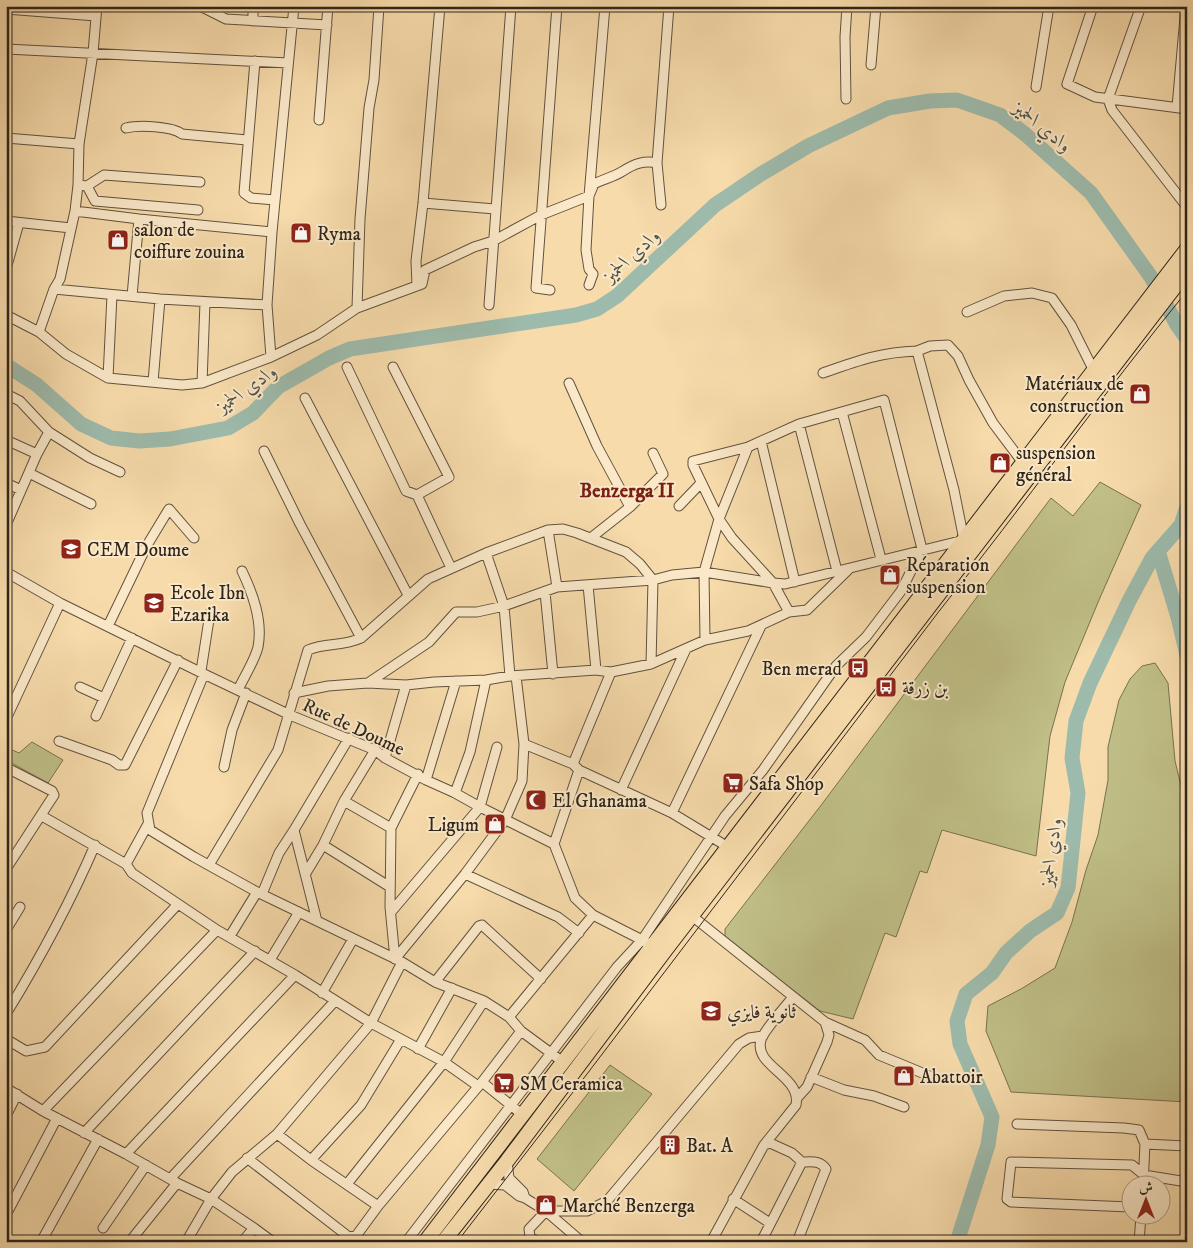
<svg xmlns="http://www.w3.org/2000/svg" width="1193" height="1248" font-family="'IM FELL DW Pica',Amiri,serif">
<rect width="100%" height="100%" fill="#f7dbab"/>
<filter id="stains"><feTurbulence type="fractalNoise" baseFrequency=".004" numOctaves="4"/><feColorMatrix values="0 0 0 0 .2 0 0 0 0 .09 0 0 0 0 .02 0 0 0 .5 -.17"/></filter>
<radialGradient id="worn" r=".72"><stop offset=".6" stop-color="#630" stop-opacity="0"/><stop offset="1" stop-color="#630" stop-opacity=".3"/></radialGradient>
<!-- green -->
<path fill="#c0bf87" stroke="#787251" d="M1100 482 1141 505 1099 600 1065 682 1050 736 1036 856 942 830 927 873 920 871 896 937 885 933 853 1019 820 1011 725 937V929L822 804 1051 498 1073 516Z
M1155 663 1168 683 1175 761 1187 810V1102L1011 1092 986 1031 988 1006 1021 989 1055 968 1072 922 1086 870 1098 835 1108 780V747L1119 700 1130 679 1142 666Z
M32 742 63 760 48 783 6 760V747L19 753Z
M610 1065 652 1094 574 1191 537 1159Z"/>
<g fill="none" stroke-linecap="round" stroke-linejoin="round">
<!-- river -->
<path stroke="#9dbbac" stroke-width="15" d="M6 365 37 385 81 424 111 438 139 441 170 439 228 428 253 413 278 387 329 358 350 349 576 315 597 309 617 296 715 205 761 174 808 146 888 108 930 101 957 100 1000 115 1025 134 1091 193 1151 277 1177 325 1187 339
M1158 551 1178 617 1187 655
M957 1242 988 1145 992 1117 960 1044 957 1021 966 994 992 973 1006 953 1030 931 1057 913 1068 888 1078 793 1072 758 1076 721 1090 683 1129 601 1152 558 1181 525 1187 507"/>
<!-- minor casing -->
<g stroke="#61523f" stroke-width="11">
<path id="minor" d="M200 6 226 19 327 25
M1093 6 1067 84 1095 97 1187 109
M1141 6 1108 99 1112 110 1187 207
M6 9 96 16
M253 21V6
M6 49 288 63
M255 61 244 193 251 198 275 200
M871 65 876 6
M1036 87 1049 6
M846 99 845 37 847 6
M1177 107 1186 6
M319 120 328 6
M126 128C139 125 172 126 182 134L247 140
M6 138 79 144
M78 185 87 186 95 201 198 210
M87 186 104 175 200 182
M423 203 495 209
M661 205 657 163 669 6
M75 211 139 219 272 232
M6 221 71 228
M6 269 19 223
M589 285 593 274 589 269 586 250 589 196 605 6
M417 286 416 261 423 203 440 6
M54 289 160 299 267 305
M550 290 536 288 557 6
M132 296 139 219
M489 305 511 6
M357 308 360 219 369 108 374 80 379 6
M967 312 1004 296 1032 293 1052 298 1071 325 1094 371
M6 315 39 332 66 354 108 378 182 385 202 383 271 357 317 335 357 308 422 284 425 270 474 247 493 241 541 215 589 196 594 184C603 179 614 177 623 171 634 164 644 160 657 163
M39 332 54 289 60 279 75 211 78 185 79 144 93 53 97 6
M917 351 930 346 948 345 958 356 969 380 993 423 1023 463
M271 357 267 305 272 232 294 6
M347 367 406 491 417 495
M393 367 449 477 417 495 451 568
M108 378 112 295
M153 382 160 299
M202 383 205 302
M569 383 597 446 630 507
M6 394 20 401 49 432 90 458 120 472
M305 398 408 595
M842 412 881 559
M799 424 837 571
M6 440 37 454
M761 441 795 582
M748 447 693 461V465L719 519 732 538 773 583 789 612
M264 451 300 524 361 638
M29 473 91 504
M6 483 21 490
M679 506 701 483
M6 525 37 454 49 432
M548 530 557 587
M592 537 630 507 663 474 653 453
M486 553 504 606 510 676
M6 572 60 603 204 674 290 715 375 750 385 758 426 780 455 793 480 807 554 844 575 898 593 915 646 942
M588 585 596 670
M545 592 553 674
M108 626 146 547 169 509 194 538
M201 671 210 613
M204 674 147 813 150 830 194 857 257 892 402 962 435 982 484 1001 509 1017 521 1031 563 1062
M368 683 429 642 456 612H477L504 606 557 587 653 580 672 575 704 572 773 583 785 584 964 540 954 490 917 351C881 352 857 361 823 373
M80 687 104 698
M238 690C244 677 255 660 258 647 263 621 253 594 242 571
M294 693 328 686 368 683 406 685 434 682 486 680 510 676 596 670 611 672 651 664 705 640 748 631 789 612 807 610 849 569
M96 716 132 638
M6 719 60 603
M59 741 112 760 119 765H125L178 660
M524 744 573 764 579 770 672 813 728 847
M385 758 406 685
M573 764 611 672
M224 767 232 730 246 693
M426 780 456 681
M621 790 686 649
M455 793 470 752 486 680
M344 801 391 828
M672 813 761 626
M42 816 126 864
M148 824 126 864 132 873 217 930 295 975 371 1023 444 1062 478 1086
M294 830 317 921
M554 844 579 770
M323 845 390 887
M209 865 278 750 308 650C327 642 342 647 361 638L428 579 486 553 548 530 563 529 577 533 626 552 640 564 653 580 651 664
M6 869 54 795 52 791 11 770
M306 873 323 845 344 801 375 750
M465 874 558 917 579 933
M262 894 279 853 294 830 349 738
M391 912 480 807 497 747
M692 916 825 1022 829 1035 827 1042 807 1087 797 1098
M6 930 20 907
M230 936 257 892
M395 959 465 874 505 820 522 781 524 744 516 676
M395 959 390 907 391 828 418 774
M270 960 299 912
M435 982 479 926 482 925 541 979
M322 993 353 939
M6 1014C39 960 70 903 95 845
M509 1017 593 915
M825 1022 865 1040 879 1055 932 1077
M6 1039 26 1051 45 1047 178 904
M418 1049 452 988
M811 1077 844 1090 874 1096 904 1107
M482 1082 523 1115
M6 1088 43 1111 126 1154 177 1183 211 1199 254 1228
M43 1111 217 930
M6 1116 17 1094
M1017 1124 1124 1128 1139 1130 1145 1144 1143 1186
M84 1133 255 951
M277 1134 311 1160 378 1206
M1145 1144 1187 1146
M126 1154 295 975
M247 1158 349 1237 356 1236 378 1206 482 1082 521 1031
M311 1160 361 1105 401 1039
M507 1161 509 1178 523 1192 525 1198
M170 1179 335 1001
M347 1184 444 1062 484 1001
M488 1184 505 1185 519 1196 525 1198 546 1211 582 1242
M733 1199 770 1223
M1130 1207 1011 1202 1007 1199 1011 1162 1132 1165 1144 1175 1187 1182
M6 1215 57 1118
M103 1228 146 1165
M131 1240 177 1183
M41 1242 98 1139
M186 1242 211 1199 232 1172 277 1134 371 1023 402 962
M242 1242 254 1228 273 1242
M406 1242 617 967 642 940 725 816 763 770 836 666 866 637 901 591 922 549 884 400 799 424 748 447 719 519 704 572 705 640
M537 1242 530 1237 529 1229 546 1211H587L607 1201 739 1044 749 1038 763 1036
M711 1242 764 1145 796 1105C802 1076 753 1066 761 1040 764 1030 785 1007 793 997
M761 1242 802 1162 792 1153 770 1143 764 1145
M797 1242 826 1169C820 1160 812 1162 802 1162
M1139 1242 1141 1216"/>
</g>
<!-- primary casing -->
<g stroke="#2f251b" stroke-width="16">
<path id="primary" d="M425 1242 1187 249
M443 1242 507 1161 667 948 1187 271"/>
</g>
<!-- minor -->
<use href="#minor" stroke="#fae8c8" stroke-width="9"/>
<!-- primary -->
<use href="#primary" stroke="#f7dbab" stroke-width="14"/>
<!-- tram -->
<path stroke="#2f251b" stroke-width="1" d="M457 1242 587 1074 940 610C1024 505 1102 395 1187 291"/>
</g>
<!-- icons -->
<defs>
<g id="shop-square" transform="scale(1.125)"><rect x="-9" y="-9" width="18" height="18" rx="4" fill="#8f2418" stroke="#fae8c8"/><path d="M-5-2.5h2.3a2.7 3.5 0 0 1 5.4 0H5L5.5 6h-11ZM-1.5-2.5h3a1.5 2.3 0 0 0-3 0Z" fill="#fff"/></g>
<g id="school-square" transform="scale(1.125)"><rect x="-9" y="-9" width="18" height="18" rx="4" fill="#8f2418" stroke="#fae8c8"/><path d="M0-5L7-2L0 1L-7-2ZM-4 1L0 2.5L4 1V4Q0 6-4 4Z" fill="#fff"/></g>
<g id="bus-square" transform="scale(1.125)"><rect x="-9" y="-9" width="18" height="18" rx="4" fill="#8f2418" stroke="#fae8c8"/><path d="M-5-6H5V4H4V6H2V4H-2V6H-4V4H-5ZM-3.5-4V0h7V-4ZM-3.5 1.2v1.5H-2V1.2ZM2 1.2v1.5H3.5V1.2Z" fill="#fff"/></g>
<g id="supermarket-square" transform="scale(1.125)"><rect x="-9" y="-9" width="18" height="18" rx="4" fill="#8f2418" stroke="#fae8c8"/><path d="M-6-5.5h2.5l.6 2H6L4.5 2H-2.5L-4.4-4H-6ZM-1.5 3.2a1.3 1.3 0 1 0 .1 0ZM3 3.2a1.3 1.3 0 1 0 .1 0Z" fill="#fff"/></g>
<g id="mosque-square" transform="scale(1.125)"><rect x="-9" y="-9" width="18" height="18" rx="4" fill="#8f2418" stroke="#fae8c8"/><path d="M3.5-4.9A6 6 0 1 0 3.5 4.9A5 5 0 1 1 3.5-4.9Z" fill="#fff"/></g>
<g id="building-square" transform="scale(1.125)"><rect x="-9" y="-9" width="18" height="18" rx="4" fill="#8f2418" stroke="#fae8c8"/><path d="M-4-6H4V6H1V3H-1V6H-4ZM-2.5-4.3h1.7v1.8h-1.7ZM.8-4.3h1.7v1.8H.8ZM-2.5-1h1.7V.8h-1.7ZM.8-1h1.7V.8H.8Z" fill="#fff"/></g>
</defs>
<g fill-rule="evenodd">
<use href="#shop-square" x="301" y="233"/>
<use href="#shop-square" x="118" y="240"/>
<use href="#shop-square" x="1140" y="394"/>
<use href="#shop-square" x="1000" y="463"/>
<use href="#school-square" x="71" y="549"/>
<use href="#shop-square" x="890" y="575"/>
<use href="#school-square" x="154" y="603"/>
<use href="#bus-square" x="858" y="668"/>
<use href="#bus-square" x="886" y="687"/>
<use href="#supermarket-square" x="733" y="783"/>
<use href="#mosque-square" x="536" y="800"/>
<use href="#shop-square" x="495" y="824"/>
<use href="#school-square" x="711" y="1011"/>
<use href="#shop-square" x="904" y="1076"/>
<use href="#supermarket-square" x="504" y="1083"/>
<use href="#building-square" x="670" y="1145"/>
<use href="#shop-square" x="546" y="1205"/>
</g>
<g text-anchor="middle" stroke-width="4" stroke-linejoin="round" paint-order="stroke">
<!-- poi labels -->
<g font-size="19" fill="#2f251b" stroke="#fae8c8" text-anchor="start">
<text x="134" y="236">salon de<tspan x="134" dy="22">coiffure zouina</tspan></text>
<text x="317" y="240">Ryma</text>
<text x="1124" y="390" text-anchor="end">Matériaux de<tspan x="1124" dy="22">construction</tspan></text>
<text x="1016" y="459">suspension<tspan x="1016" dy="22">général</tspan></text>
<text x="87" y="556">CEM Doume</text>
<text x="906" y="571">Réparation<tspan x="906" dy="22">suspension</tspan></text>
<text x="170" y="599">Ecole Ibn<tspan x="170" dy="22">Ezarika</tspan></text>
<text x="842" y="675" text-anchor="end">Ben merad</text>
<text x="902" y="694">بن زرقة</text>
<text x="749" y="790">Safa Shop</text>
<text x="552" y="807">El Ghanama</text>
<text x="479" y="831" text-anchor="end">Ligum</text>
<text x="727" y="1018">ثانوية فايزي</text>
<text x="920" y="1083">Abattoir</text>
<text x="520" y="1090">SM Ceramica</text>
<text x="686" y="1152">Bat. A</text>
<text x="562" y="1212">Marché Benzerga</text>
</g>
<!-- street labels -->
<g font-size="19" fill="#2f251b" stroke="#fae8c8">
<text transform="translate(354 726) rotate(25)" y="7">Rue de Doume</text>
</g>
<!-- water labels -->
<g font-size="20" font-style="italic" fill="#505246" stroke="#fae8c8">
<text transform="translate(1043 126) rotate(39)" y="7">وادي الحميز</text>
<text transform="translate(631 255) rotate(-42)" y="7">وادي الحميز</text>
<text transform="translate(246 388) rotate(-35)" y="7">وادي الحميز</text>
<text transform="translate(1050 852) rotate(-82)" y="7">وادي الحميز</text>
</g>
<!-- neighbourhood labels -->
<g font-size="20" font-weight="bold" fill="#7a1f14" stroke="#fae8c8">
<text x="627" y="497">Benzerga II</text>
</g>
</g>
<!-- margin -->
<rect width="1193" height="1248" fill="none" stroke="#f7dbab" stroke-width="25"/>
<rect x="8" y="8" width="1178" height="1233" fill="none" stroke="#2f251b" stroke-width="2.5"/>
<rect x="12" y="12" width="1168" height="1223" fill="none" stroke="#2f251b"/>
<!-- north arrow -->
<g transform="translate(1146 1200)"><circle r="24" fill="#fae8c8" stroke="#a99a83"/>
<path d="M0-4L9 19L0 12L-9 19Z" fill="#8f2418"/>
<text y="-8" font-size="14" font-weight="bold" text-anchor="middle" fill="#2f251b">ش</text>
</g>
<rect width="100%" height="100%" filter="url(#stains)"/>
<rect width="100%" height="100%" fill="url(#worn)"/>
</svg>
